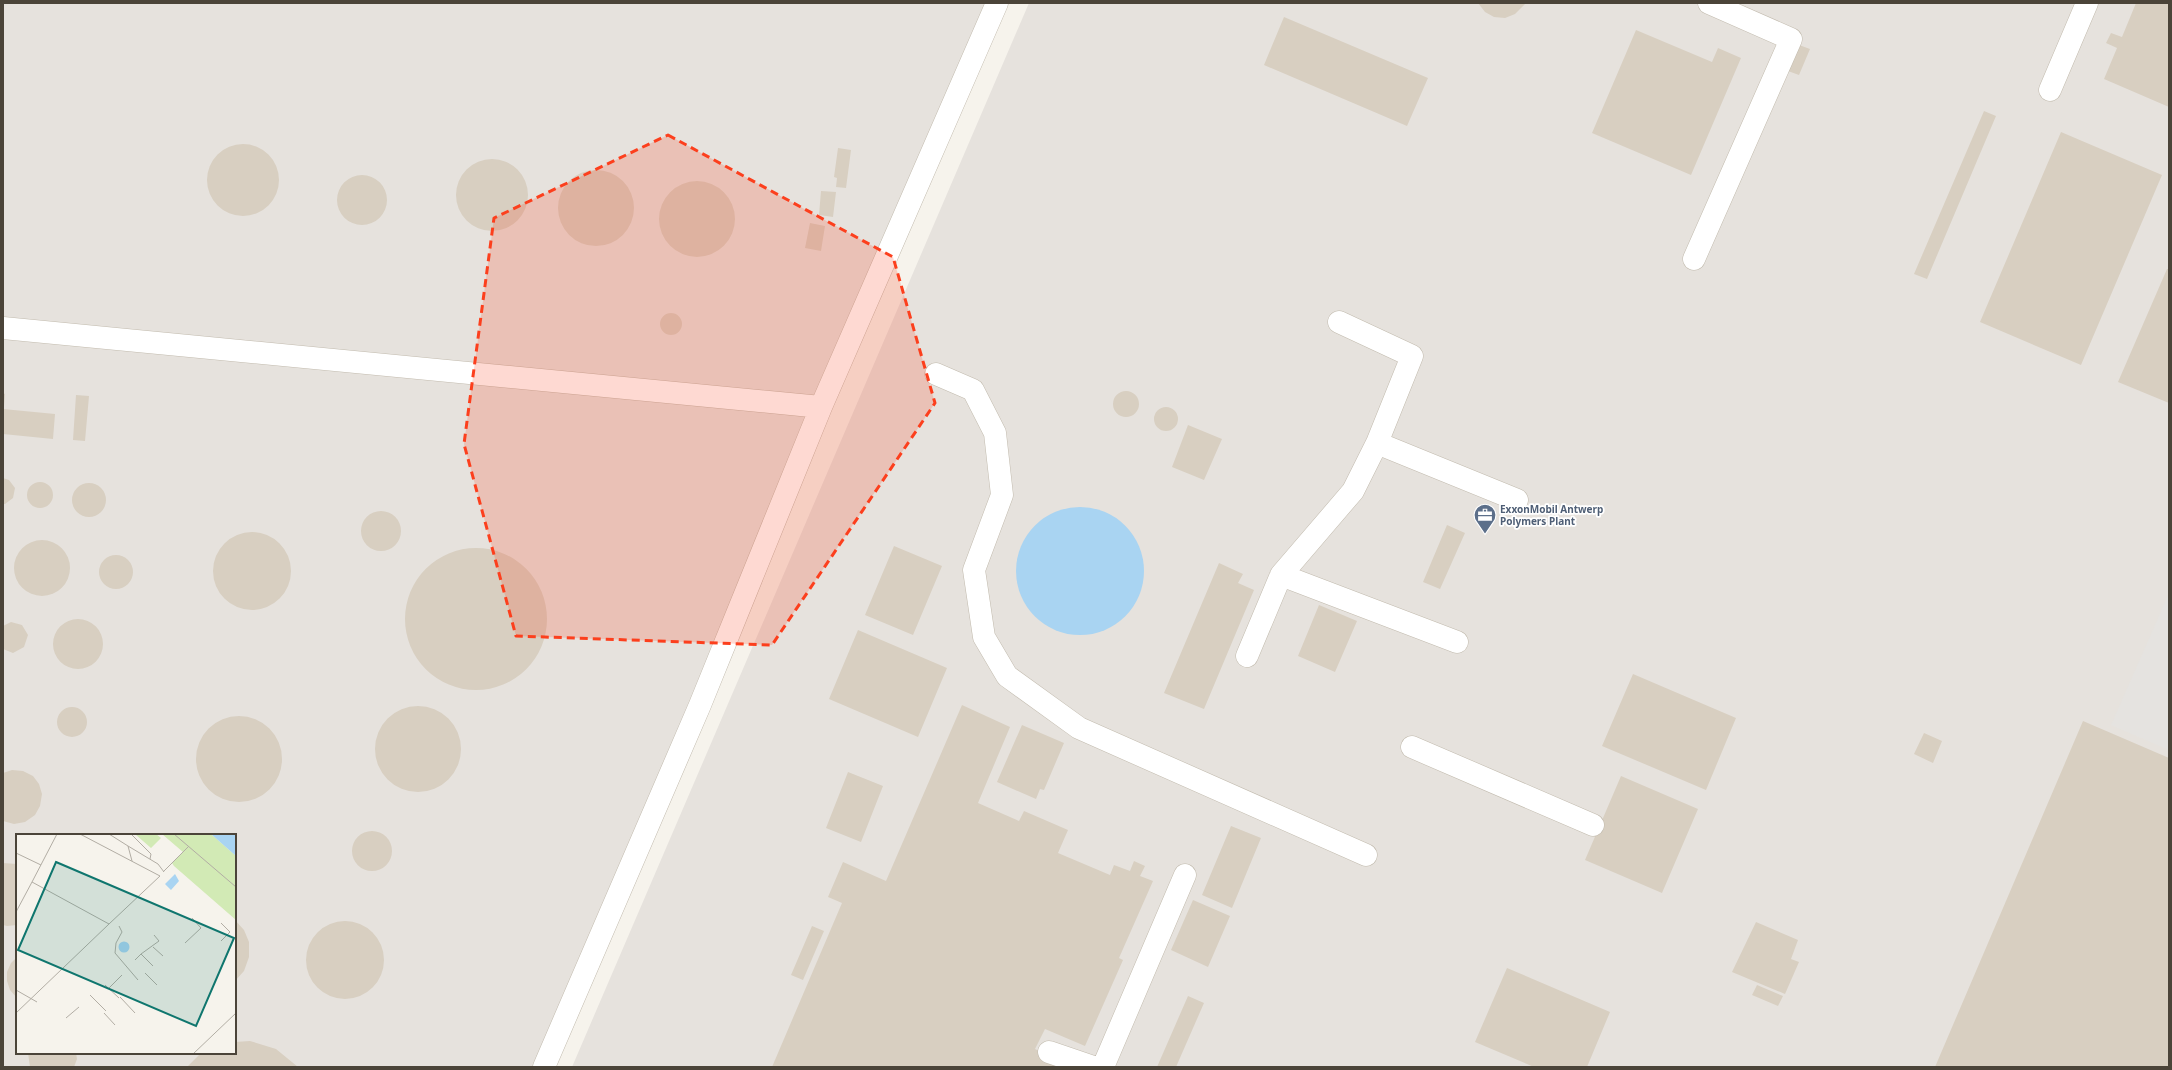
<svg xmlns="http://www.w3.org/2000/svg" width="2172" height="1070" font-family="'Noto Sans',sans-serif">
<rect width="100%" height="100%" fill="#f6f3ec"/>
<!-- industrial -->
<path fill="#e6e2dd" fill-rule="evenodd" d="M3 3H990L548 1067H3ZM17 835H235V1053H17Z
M1029 3H2169V1067H572Z"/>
<!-- parking -->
<path fill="#e5e3e0" d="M2169 593V750L2111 725Z"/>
<!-- water -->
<path fill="#a9d4f2" d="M1016 571a64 64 0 1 1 128 0a64 64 0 1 1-128 0Z"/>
<!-- building -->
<path fill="#d8cfc1" d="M1478 3H1526L1515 14 1505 18 1494 17 1485 12Z
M2136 3H2169V107L2104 79 2117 48 2106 43 2111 33 2122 37Z
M1284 17 1428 78 1407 126 1264 65Z
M1636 30 1712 62 1718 48 1741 58 1691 175 1592 133Z
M1799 45 1810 49 1799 75 1788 71Z
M1984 111 1996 116 1927 279 1914 274Z
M2061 132 2162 175 2081 365 1980 322Z
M207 180a36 36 0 1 1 72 0a36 36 0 1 1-72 0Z
M838 148 851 150 846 188 836 187 837 178 834 177Z
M456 195a36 36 0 1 1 72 0a36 36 0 1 1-72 0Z
M558 208a38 38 0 1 1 76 0a38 38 0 1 1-76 0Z
M337 200a25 25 0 1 1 50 0a25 25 0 1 1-50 0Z
M659 219a38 38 0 1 1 76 0a38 38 0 1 1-76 0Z
M821 191 836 192 833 217 819 215Z
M810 223 825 226 821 251 805 248Z
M2167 269H2169V403L2118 382Z
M660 324a11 11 0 1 1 22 0a11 11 0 1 1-22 0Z
M1113 404a13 13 0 1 1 26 0a13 13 0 1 1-26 0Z
M3 393 5 394 4 407H3Z
M76 395 89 396 85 441 73 440Z
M1154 419a12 12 0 1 1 24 0a12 12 0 1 1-24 0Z
M3 409 55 414 53 439 3 434Z
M1188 425 1222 439 1204 480 1172 467Z
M3 478 9 480 15 488 13 498 5 504H3Z
M27 495a13 13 0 1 1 26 0a13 13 0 1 1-26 0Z
M72 500a17 17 0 1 1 34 0a17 17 0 1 1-34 0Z
M361 531a20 20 0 1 1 40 0a20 20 0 1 1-40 0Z
M1447 525 1465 533 1440 589 1423 582Z
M213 571a39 39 0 1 1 78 0a39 39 0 1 1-78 0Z
M14 568a28 28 0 1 1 56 0a28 28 0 1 1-56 0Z
M894 546 942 566 913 635 865 615Z
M405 619a71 71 0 1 1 142 0a71 71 0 1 1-142 0Z
M99 572a17 17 0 1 1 34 0a17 17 0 1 1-34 0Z
M1219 563 1243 574 1238 583 1254 590 1204 709 1164 693Z
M1319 605 1357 621 1335 672 1298 656Z
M53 644a25 25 0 1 1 50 0a25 25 0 1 1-50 0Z
M11 622 22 625 28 635 24 647 13 653 3 649V626Z
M858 630 947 668 918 737 829 699Z
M1633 674 1736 718 1706 790 1602 746Z
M962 705 1010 727 978 803 1019 821 1024 811 1068 830 1058 853 1110 875 1114 865 1130 871 1134 861 1145 866 1140 876 1153 881 1119 958 1123 960 1085 1046 1045 1029 1035 1049 1072 1067H772L842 903 828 897 843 862 886 881Z
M375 749a43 43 0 1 1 86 0a43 43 0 1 1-86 0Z
M57 722a15 15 0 1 1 30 0a15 15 0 1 1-30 0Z
M196 759a43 43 0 1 1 86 0a43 43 0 1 1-86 0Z
M2083 721 2169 758V1067H1935Z
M1022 725 1064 743 1044 790 1040 789 1036 799 997 782Z
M1924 733 1942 741 1933 763 1914 754Z
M12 770 23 771 33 776 39 784 42 794 40 806 35 815 25 822 14 824 3 821V773Z
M848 772 883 786 861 842 826 828Z
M1621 776 1698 809 1662 893 1585 860Z
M1231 826 1261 838 1232 908 1202 895Z
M352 851a20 20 0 1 1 40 0a20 20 0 1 1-40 0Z
M3 863 17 864V925L7 926 3 925Z
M1193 900 1230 916 1208 967 1171 950Z
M235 920 244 930 249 942V957L244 971 235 981Z
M306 960a39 39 0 1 1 78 0a39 39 0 1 1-78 0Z
M1756 922 1798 940 1791 959 1799 962 1785 994 1732 972Z
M812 926 824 931 803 980 791 975Z
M17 957V998L10 990 7 981V972L11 963Z
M1507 968 1610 1012 1587 1067H1534L1475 1042Z
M1757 985 1783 996 1778 1006 1752 995Z
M1188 996 1204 1003 1176 1067H1157Z
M250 1041 276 1049 298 1067H187L201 1053H235V1042Z
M28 1053H76L77 1059 74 1067H30Z"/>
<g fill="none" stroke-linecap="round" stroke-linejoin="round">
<!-- minor casing -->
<g stroke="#c2bbae" stroke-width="23">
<path id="minor" d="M2050 90 2087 3
M1694 259 1791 39 1709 3
M3 328 821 407 700 705 544 1067
M936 374 973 390 995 433 1002 495 974 570 984 637 1007 676 1079 728 1366 855
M821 407 997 3
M1377 443 1517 500
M1281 575 1353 491 1377 443 1412 356 1339 322
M1247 656 1281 575 1457 642
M1412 747 1593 825
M1049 1052 1093 1067
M1103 1067 1185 875"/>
</g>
<!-- minor -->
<use href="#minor" stroke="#fff" stroke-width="22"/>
</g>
<!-- marked area -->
<path fill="#fc3f1d" fill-opacity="0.2" stroke="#fc3f1d" stroke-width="3" stroke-dasharray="8 5" stroke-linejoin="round" d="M668 135 893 257 935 403 772 645 516 636 464 444 494 218Z"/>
<!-- icons -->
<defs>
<g id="office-pin" transform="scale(1.15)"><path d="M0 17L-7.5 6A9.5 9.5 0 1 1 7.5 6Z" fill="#5c6f8a" stroke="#fff"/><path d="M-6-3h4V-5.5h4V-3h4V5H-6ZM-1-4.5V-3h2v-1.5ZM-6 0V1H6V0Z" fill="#fff"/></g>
</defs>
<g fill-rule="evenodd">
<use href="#office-pin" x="1485" y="515"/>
</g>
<g text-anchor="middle" stroke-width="3.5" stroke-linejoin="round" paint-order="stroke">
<!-- service labels -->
<g font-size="10" font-weight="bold" fill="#4e5e75" stroke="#fff" text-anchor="start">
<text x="1500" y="513">ExxonMobil Antwerp<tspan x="1500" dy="12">Polymers Plant</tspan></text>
</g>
</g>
<!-- overview -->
<g transform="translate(16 834)">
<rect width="220" height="220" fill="#f6f3ec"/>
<path d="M119 0H140L145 4 135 14ZM146 0H195L220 22V86L158 32 156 29 167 18Z" fill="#d2eab5"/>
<path d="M195 0H220V22ZM159 40 163 47 155 56 149 50ZM102.5 113a5.5 5.5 0 1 1 11 0a5.5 5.5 0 1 1-11 0Z" fill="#a9d4f2"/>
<path fill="none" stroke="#b2ada4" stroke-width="1" d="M64 0 144 42 93 90M93 0 112 12M115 0 135 20 134 25M158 0 220 53M0 19 25 31M116 27 112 12 142 30 148 38M147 38 173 12M16 48 41 0M0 78 16 48 93 90 0 179M103 92 106 98 100 109 99 119 122 146M205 107 214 98 205 89M169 109 185 94 176 84M137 113 147 122M125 120 143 107 138 101M119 126 125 120 137 132M129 139 141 151M89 151 103 164M93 154 106 141M0 156 21 168M74 161 90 177M104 163 119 179M88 179 99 191M50 184 63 173M177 220 220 179"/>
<path fill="#0f766e" fill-opacity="0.15" stroke="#0f766e" stroke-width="2" d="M40 28 218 104 180 192 2 116Z"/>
<rect width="220" height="220" fill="none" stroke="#4b4439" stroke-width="2"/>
</g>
<!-- border -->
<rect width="2172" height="1070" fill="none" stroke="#4b4439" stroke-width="8"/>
</svg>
